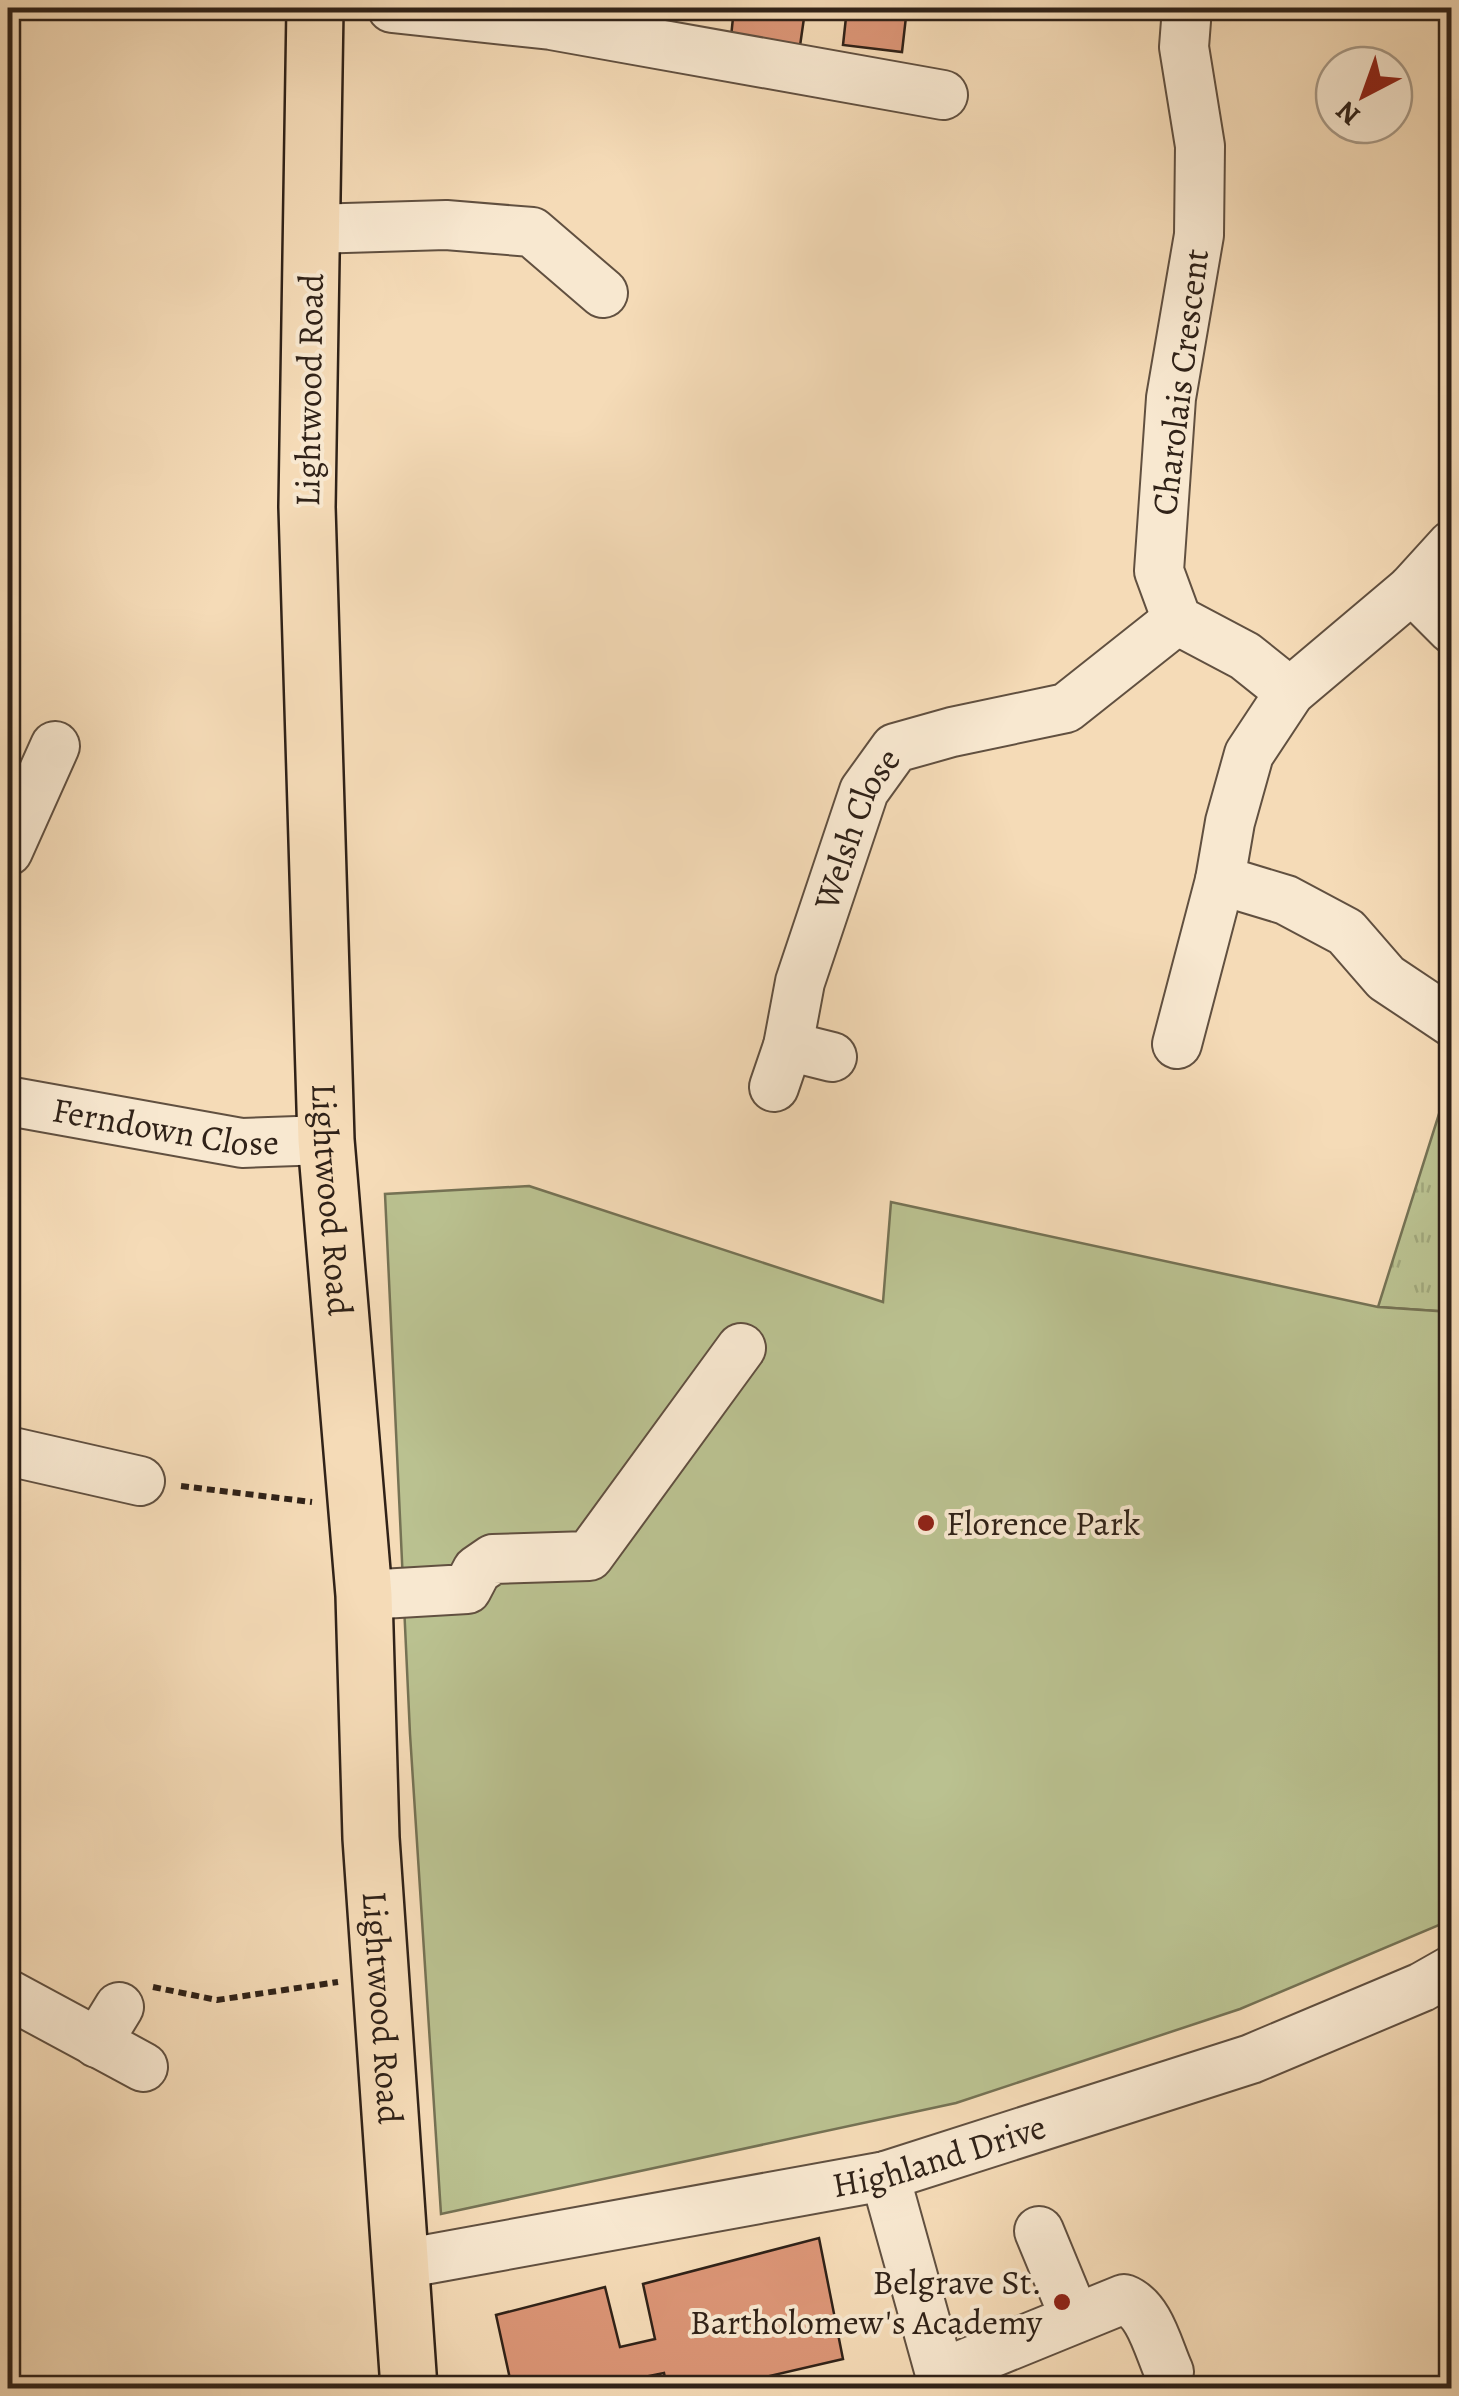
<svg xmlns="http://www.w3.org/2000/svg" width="1459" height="2396" font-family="Alegreya,serif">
<defs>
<pattern id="grass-tufts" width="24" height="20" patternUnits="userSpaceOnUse" patternTransform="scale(2.5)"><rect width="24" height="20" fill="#bac190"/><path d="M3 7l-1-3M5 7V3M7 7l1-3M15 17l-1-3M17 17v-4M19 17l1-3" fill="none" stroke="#a0a67b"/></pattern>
</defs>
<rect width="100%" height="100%" fill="#f5dbb7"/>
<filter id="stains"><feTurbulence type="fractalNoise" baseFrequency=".002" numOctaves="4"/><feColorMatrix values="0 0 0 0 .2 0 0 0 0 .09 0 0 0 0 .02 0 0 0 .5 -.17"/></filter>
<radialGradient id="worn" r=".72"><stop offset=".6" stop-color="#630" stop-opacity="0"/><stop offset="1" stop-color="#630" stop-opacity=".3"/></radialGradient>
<!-- grass -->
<path fill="url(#grass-tufts)" stroke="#757254" stroke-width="2.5" d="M1451 1076V1312L1378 1307Z"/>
<!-- garden -->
<path fill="#bac190" stroke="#757254" stroke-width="2.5" d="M529 1186 883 1302 891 1202 1378 1307 1451 1312V1920L1240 2009 956 2103 441 2214 410 1734 385 1194Z"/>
<!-- building -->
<path fill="#db9576" stroke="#302218" stroke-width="2.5" d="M595 8H648L647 20Z
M734 8 804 18 799 53 731 37Z
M847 8H907L902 52 843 45Z
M819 2238 843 2359 718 2388H667L664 2373 590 2388H512L496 2315 605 2287 620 2347 655 2339 643 2284Z"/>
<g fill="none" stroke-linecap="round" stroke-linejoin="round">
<!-- minor casing -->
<g stroke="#615040" stroke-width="52">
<g id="minor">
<path d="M392 8 551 25 943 95"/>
<path d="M1187 8 1184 47 1200 146 1199 235 1171 398 1159 571 1177 620 1245 656 1290 692"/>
<path d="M312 229 446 225 532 232 603 293"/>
<path d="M1452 545 1412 589 1290 692 1249 754 1230 822 1220 880 1286 900 1346 932 1386 978 1452 1022"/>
<path d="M1412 589 1452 629"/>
<path d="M8 851 55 746"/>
<path d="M1177 1044 1220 880"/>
<path d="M788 1046 832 1057"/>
<path id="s1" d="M774 1087 788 1046 800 982 864 791 895 748 952 732 1066 708 1177 620"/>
<path id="s2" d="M8 1101 242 1143 326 1140"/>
<path d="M8 1451 140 1481"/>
<path d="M364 1595 467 1589 477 1570 493 1559 589 1556 741 1348"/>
<path d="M8 1994 143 2067"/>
<path d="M97 2043 119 2007"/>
<path d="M885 2176 944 2388"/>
<path d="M1039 2231 1075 2318"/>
<path id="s3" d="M402 2264 885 2176 1251 2059 1422 1987 1452 1970"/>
<path d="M940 2374 1124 2299C1150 2309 1158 2348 1169 2372"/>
</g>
</g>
<!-- major casing -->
<g stroke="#302218" stroke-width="60">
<g id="major">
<path id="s4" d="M315 8 307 507 326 1140 364 1595 371 1838 409 2388"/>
</g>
</g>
<!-- path -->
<path stroke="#302218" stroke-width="6" stroke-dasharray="8 5" stroke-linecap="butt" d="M181 1486 312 1502
M153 1987 217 2000 338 1982"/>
<!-- minor -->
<use href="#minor" stroke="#f8e8d0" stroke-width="48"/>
<!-- major -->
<use href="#major" stroke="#f5dbb7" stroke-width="55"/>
</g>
<!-- markers -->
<g fill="#8f2418" stroke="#f8e8d0" stroke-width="4">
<circle cx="926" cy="1523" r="10"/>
<circle cx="1062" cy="2302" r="10"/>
</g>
<g text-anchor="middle" stroke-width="8" stroke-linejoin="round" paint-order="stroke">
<!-- street labels -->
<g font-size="35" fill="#302218" stroke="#f8e8d0">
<text transform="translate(1180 382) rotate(-83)" y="12">Charolais Crescent</text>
<text transform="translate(309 390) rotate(-89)" y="12">Lightwood Road</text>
<text dy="12" stroke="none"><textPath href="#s1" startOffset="272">Welsh Close</textPath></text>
<text dy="12" stroke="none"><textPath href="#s2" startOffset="160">Ferndown Close</textPath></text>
<text dy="12" stroke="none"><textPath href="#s4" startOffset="1192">Lightwood Road</textPath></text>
<text dy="12" stroke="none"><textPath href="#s4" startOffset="2002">Lightwood Road</textPath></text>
<text dy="12" stroke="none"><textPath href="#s3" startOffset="548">Highland Drive</textPath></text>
</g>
<!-- poi labels -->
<g font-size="35" fill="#302218" stroke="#f8e8d0" text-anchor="start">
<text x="946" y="1535">Florence Park</text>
<text x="1042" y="2294" text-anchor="end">Belgrave St.<tspan x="1042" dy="40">Bartholomew's Academy</tspan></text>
</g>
</g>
<!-- margin -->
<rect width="1459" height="2396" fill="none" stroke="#f5dbb7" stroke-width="40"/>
<rect x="10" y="10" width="1439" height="2376" fill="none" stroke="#302218" stroke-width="5"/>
<rect x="20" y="20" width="1419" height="2356" fill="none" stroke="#302218" stroke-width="2.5"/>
<!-- north arrow -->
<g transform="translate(1364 95) rotate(221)"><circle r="48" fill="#f8e8d0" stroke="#a89986" stroke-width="2.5"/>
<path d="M0-8L18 38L0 25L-18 38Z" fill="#8f2418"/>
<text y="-15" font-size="28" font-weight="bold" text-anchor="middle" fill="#302218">N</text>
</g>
<rect width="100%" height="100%" filter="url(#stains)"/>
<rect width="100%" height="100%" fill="url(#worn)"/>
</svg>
